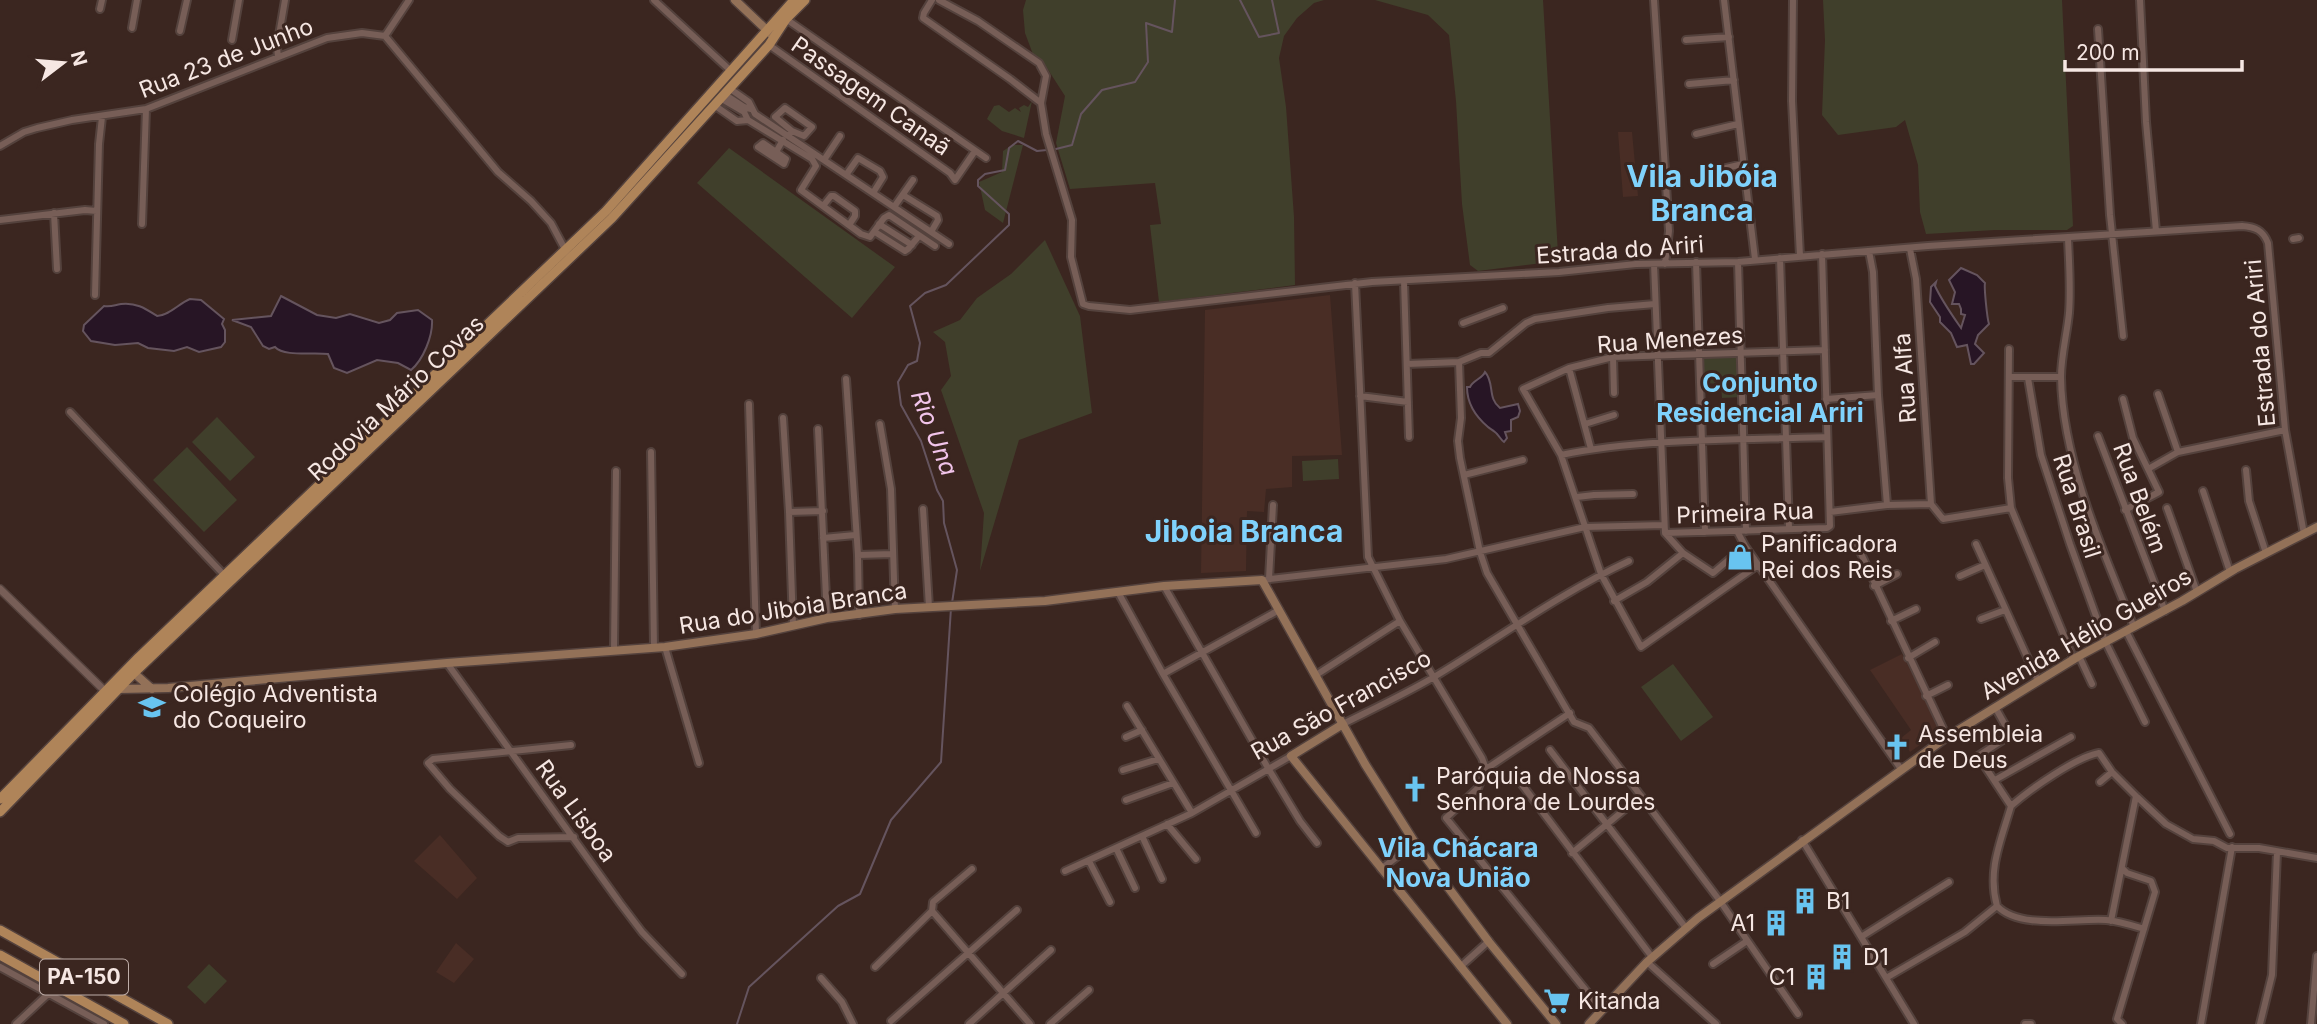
<svg xmlns="http://www.w3.org/2000/svg" width="2317" height="1024" font-family="Inter,sans-serif">
<rect width="100%" height="100%" fill="#3b2620"/>
<!-- built -->
<path fill="#492d25" d="M1618 132H1632L1638 196 1623 197Z
M1330 295 1342 455 1292 456V487L1266 489 1264 512 1247 511 1246 571 1201 573 1205 310Z
M1902 654 1941 730 1910 752 1901 738 1911 730 1870 670Z
M440 835 477 878 457 899 414 861Z
M456 943 474 959 454 983 436 972Z"/>
<!-- green -->
<path fill="#403f2b" d="M1026 0H1324L1314 3 1297 18 1284 36 1279 58 1286 107 1294 217 1295 285 1159 302 1150 225 1161 224 1155 183 1070 189 1056 143 1065 96 1045 65 1034 57 1025 33 1023 10Z
M1375 0H1543L1558 254 1551 262 1478 271 1470 265 1462 204 1456 101 1449 35 1428 15Z
M1823 0H2062L2073 226 2067 230H1995L1926 234 1920 212 1918 165 1905 120 1896 127 1838 135 1822 115 1825 40Z
M1032 101 1024 138 1002 131 987 119 994 106 999 105 1009 112 1015 108 1021 112 1019 108 1024 105 1028 107Z
M1012 145H1023L1003 223 985 210 979 182 1002 172 1003 151Z
M729 148 895 267 852 318 697 183Z
M1045 240 1080 316 1092 413 1019 440 980 571 984 513 941 390 951 376 945 342 933 332 960 320 977 298 1011 274Z
M1740 354 1742 397 1722 398 1721 384 1704 383 1702 356Z
M217 417 255 457 230 481 192 442Z
M187 447 237 500 204 532 153 480Z
M1338 459 1339 479 1303 481 1302 461Z
M1673 664 1713 717 1681 741 1641 687Z
M209 964 227 981 205 1004 187 987Z"/>
<!-- water -->
<path fill="#271525" stroke="#65545e" stroke-width="2" d="M1961 268 1977 275 1985 283C1984 287 1987 318 1989 324L1978 335 1975 344 1984 353 1974 364H1971L1967 345 1957 347 1951 333 1940 322V317L1930 302 1931 287 1936 282 1935 286C1942 301 1952 315 1961 328L1965 315 1961 314V309L1959 304H1952L1955 292 1949 280Z
M281 296 317 315 336 318 350 314 379 323 390 320 397 313 418 310 432 320C433 336 423 360 411 370L398 363 377 360 347 373 334 368 328 354C313 352 284 357 275 347L269 349 263 346 251 327 232 320 271 316Z
M190 299 201 300 224 319 222 324 225 330V342L221 347 199 352 187 347 174 351 148 348 138 343 115 345 91 341 83 331 84 325 104 306C112 307 114 305 121 304 136 302 146 309 157 316 170 315 178 304 190 299Z
M1485 372C1495 383 1487 398 1500 408L1518 404 1520 411 1518 417 1511 420V431L1505 432 1507 438 1504 442C1501 440 1500 437 1497 434 1496 432 1489 428 1488 427 1475 416 1467 402 1467 387H1470C1473 380 1482 379 1485 372Z"/>
<g fill="none" stroke-linecap="round" stroke-linejoin="round">
<!-- stream -->
<path stroke="#65545e" stroke-width="2" d="M1240 0 1259 37 1279 33 1272 0
M1052 150 1072 145 1081 114 1102 90 1135 82 1148 62 1146 23 1172 32 1175 0
M952 603 957 570 944 523 943 501 937 490 921 441 901 405 898 382 908 365 917 361 920 343 910 306 925 293 946 285 1009 225V214L978 186V180L985 174 1005 170 1009 148 1018 141 1037 151 1047 150
M737 1024 749 987 838 906 860 894 891 820 941 762 951 608"/>
<!-- minor casing -->
<g stroke="#54423d" stroke-width="10">
<path id="minor" d="M654 0 731 71
M932 0 924 13 923 18 1010 79 1041 103
M939 0 978 21 1039 63 1046 76 1041 103 1046 134 1072 220 1071 257 1083 304 1089 306 1130 310 1372 282 1559 272 1636 264 1738 262 1928 246 2242 226C2255 227 2263 230 2268 243L2285 430 2304 534
M1654 0 1669 231 1665 264
M1724 0 1755 259
M1793 0 1792 101 1800 256
M2140 0 2146 122 2156 231
M100 9 102 0
M786 19 986 158
M132 28 137 0
M2098 29 2110 215 2123 336
M180 31 187 0
M385 36 498 172 531 201 551 223 567 253
M385 36 409 0
M232 40 239 0
M1686 40 1729 37
M769 45 950 173 955 180 975 151
M278 57 277 47 285 0
M1689 84 1734 80
M729 88 749 102 755 114 949 244
M724 94 744 107 751 109
M720 98 744 112 748 120 812 159 816 166 801 190 861 234 870 237 884 218 889 215 935 246
M714 105 737 121 748 120
M1696 134 1738 124
M788 136 792 131 804 136 812 127 785 108 775 117 792 131
M0 146 24 132 37 128 72 120 146 109 327 38 362 33 385 36
M776 152 786 159 784 164 758 147 763 143 776 152 783 140
M824 160 840 136
M1713 171 1743 164
M846 175 858 158 880 171 883 177 873 193
M903 195 937 216 938 220 931 232
M823 206 831 196H834L855 211V216L849 225
M894 207 913 180
M54 213 57 269
M1695 217 1748 207
M0 220 85 210 97 211
M142 224 146 109
M879 224 912 245
M875 232 905 251 908 249 919 236
M2068 238C2069 263 2071 288 2069 313 2067 334 2061 356 2061 377 2062 459 2103 552 2134 627
M2293 239 2299 238
M1910 249 1916 279 1931 504
M1869 251 1873 272 1878 395 1887 505
M1780 258 1789 528
M1696 262 1705 532
M1738 262 1746 531
M1654 264 1665 533 1683 553 1713 573 1745 546
M1404 281 1409 437
M1355 283 1368 557 1400 621 1482 758 1486 769
M95 295 99 144 102 117
M1463 323 1503 308
M2009 349 2008 478 2011 508 2074 660
M1613 357 1614 393
M1459 362 1461 418 1458 441 1460 458 1480 552 1487 573 1574 722 1589 728 1641 796 1720 901 1798 1014
M1407 364 1459 362 1481 353H1489L1526 323 1535 319 1608 308 1655 304
M1569 368 1591 449
M2009 377H2061
M2028 378 2041 455 2070 544 2105 641 2145 722
M846 379 858 555 859 615
M2158 394 2178 452
M1360 396 1408 402
M1826 399 1878 395
M2123 399 2133 438 2159 492 2125 510
M749 404 756 634
M70 412 225 576
M783 418 789 512 793 625
M880 424 891 489 895 609
M1585 424 1614 415
M818 429 827 618
M2098 436 2165 611
M651 452 654 647
M1561 455C1644 438 1742 440 1827 437
M2148 469 2178 452 2285 430
M2246 470 2249 501 2266 553
M1464 475 1523 460
M2203 491 2230 572
M1577 497 1594 495 1633 494
M2167 508 2197 592
M923 509 929 607
M789 512 823 511
M1830 512 1887 505 1931 504 1943 519 2011 508
M1737 531 1745 546 1901 769
M1665 533 1827 528 1830 526 1822 254
M823 538 855 535
M1856 543 1947 737
M1976 544 2038 681
M858 555 893 554
M1758 565 1641 647 1601 574 1561 455 1523 389 1569 368 1613 357 1825 350
M1960 576 1985 565
M1269 579 1273 505
M1262 580 1446 559 1585 527 1664 525
M1164 586 1268 768 1300 821 1317 843
M1874 586 1897 574
M1118 592 1163 674 1256 833
M1614 601 1647 582 1683 553
M1981 619 2005 610
M1891 621 1916 609
M2126 631 2230 834
M665 647 699 763
M614 650 616 471
M2079 656 2092 684
M1908 658 1935 642
M447 663 620 903 642 932 682 974
M1163 674 1279 610
M1316 675 1400 621
M1926 696 1948 685
M1127 706 1192 813
M1995 707 2009 732V736L1978 756 2011 806C2001 841 1987 870 1997 906
M1570 713 1486 769 1478 788 1446 818 1601 1009
M1343 724C1373 709 1405 694 1434 677 1499 638 1560 593 1629 561
M1126 737 1142 730
M571 745 433 759 428 763 450 789 499 836 508 842 518 838 574 837
M1550 750 1686 928
M1123 770 1158 759
M1995 780 2071 737
M1520 782 1652 957
M2100 782 2112 772
M1126 800 1173 783
M2011 806C2029 790 2076 757 2099 753L2112 772 2136 796 2166 824 2193 839 2214 841 2227 848H2259L2317 858
M1167 824 1196 859
M1142 836 1162 879
M1802 840 1914 1024
M1116 848 1135 888
M1572 853 1641 796
M1089 861 1110 902
M1381 869 1415 843
M1065 871 1192 813 1291 756
M1997 906C2020 930 2075 918 2106 920 2119 921 2131 925 2144 929
M932 911 1030 1024
M2111 921 2136 796
M1861 937 1949 882
M1647 962 1716 1024
M1713 964 1747 941
M0 967 104 1024
M875 967 932 911 933 902 972 869
M1460 967 1489 941
M821 978 842 1002 853 1024
M1886 978 1965 932 1997 906
M891 1021 1017 910
M16 1024 48 994
M969 1024 1051 950
M1050 1024 1089 990
M2025 1024H2031
M2122 1024 2117 1019 2155 892 2151 881 2127 873 2122 868
M2201 1024 2232 847
M2260 1024 2272 975 2277 852
M2311 1024 2317 956"/>
</g>
<!-- tertiary casing -->
<g stroke="#54423d" stroke-width="10">
<path id="tertiary" d="M0 589 108 694"/>
</g>
<!-- secondary casing -->
<g stroke="#54423d" stroke-width="11">
<path id="secondary" d="M735 0 773 36
M134 673 152 689
M119 689 168 688 447 663 665 647 756 634 827 618 895 609 1045 601 1164 586 1262 580 1365 764 1415 843 1489 942 1556 1024
M1343 724 1291 756 1507 1024
M1589 1024 1647 962 1698 918 1944 739 2079 656 2182 601 2235 569 2317 527"/>
</g>
<!-- primary casing -->
<g stroke="#54423d" stroke-width="12">
<path id="primary" d="M0 799 139 657 606 211 794 0
M0 812 134 673 612 218 769 45 786 19 805 0
M0 930 168 1024
M0 955 124 1024"/>
</g>
<!-- minor -->
<use href="#minor" stroke="#775e57" stroke-width="6"/>
<!-- tertiary -->
<use href="#tertiary" stroke="#775e57" stroke-width="7"/>
<!-- secondary -->
<use href="#secondary" stroke="#937158" stroke-width="8"/>
<!-- primary -->
<use href="#primary" stroke="#af8459" stroke-width="9"/>
</g>
<!-- icons -->
<defs>
<g id="shop-bare" transform="scale(2.1)"><path d="M-5-2.5h2.3a2.7 3.5 0 0 1 5.4 0H5L5.5 6h-11ZM-1.5-2.5h3a1.5 2.3 0 0 0-3 0Z" fill="#68c4f0" stroke="#3b2620" stroke-width="2.5" paint-order="stroke"/></g>
<g id="school-bare" transform="scale(2.1)"><path d="M0-5L7-2L0 1L-7-2ZM-4 1L0 2.5L4 1V4Q0 6-4 4Z" fill="#68c4f0" stroke="#3b2620" stroke-width="2.5" paint-order="stroke"/></g>
<g id="church-bare" transform="scale(2.1)"><path d="M-1.2-6h2.4v3.5h3.3v2.4h-3.3V6h-2.4V-.1h-3.3v-2.4h3.3Z" fill="#68c4f0" stroke="#3b2620" stroke-width="2.5" paint-order="stroke"/></g>
<g id="building-bare" transform="scale(2.1)"><path d="M-4-6H4V6H1V3H-1V6H-4ZM-2.5-4.3h1.7v1.8h-1.7ZM.8-4.3h1.7v1.8H.8ZM-2.5-1h1.7V.8h-1.7ZM.8-1h1.7V.8H.8Z" fill="#68c4f0" stroke="#3b2620" stroke-width="2.5" paint-order="stroke"/></g>
<g id="supermarket-bare" transform="scale(2.1)"><path d="M-6-5.5h2.5l.6 2H6L4.5 2H-2.5L-4.4-4H-6ZM-1.5 3.2a1.3 1.3 0 1 0 .1 0ZM3 3.2a1.3 1.3 0 1 0 .1 0Z" fill="#68c4f0" stroke="#3b2620" stroke-width="2.5" paint-order="stroke"/></g>
</defs>
<g fill-rule="evenodd">
<use href="#shop-bare" x="1740" y="557"/>
<use href="#school-bare" x="152" y="707"/>
<use href="#church-bare" x="1897" y="747"/>
<use href="#church-bare" x="1415" y="789"/>
<use href="#building-bare" x="1805" y="901"/>
<use href="#building-bare" x="1776" y="923"/>
<use href="#building-bare" x="1842" y="957"/>
<use href="#building-bare" x="1816" y="977"/>
<use href="#supermarket-bare" x="1557" y="1001"/>
</g>
<g text-anchor="middle" stroke-width="6" stroke-linejoin="round" paint-order="stroke">
<!-- shield labels -->
<rect fill="#3b2620" stroke="#beada8" stroke-width="2" x="40" y="959.5" width="88" height="35" rx="5"/>
<g font-size="21" font-weight="bold" fill="#f6e7e3">
<text x="84" y="984">PA-150</text>
</g>
<!-- street labels -->
<g font-size="23" fill="#f6e7e3" stroke="#3b2620">
<text transform="translate(226 58) rotate(-21)" y="8">Rua 23 de Junho</text>
<text transform="translate(871 96) rotate(35)" y="8">Passagem Canaã</text>
<text transform="translate(1620 250) rotate(-4)" y="8">Estrada do Ariri</text>
<text transform="translate(1670 340) rotate(-4)" y="8">Rua Menezes</text>
<text transform="translate(2260 343) rotate(-95)" y="8">Estrada do Ariri</text>
<text transform="translate(1905 378) rotate(-94)" y="8">Rua Alfa</text>
<text transform="translate(396 398) rotate(-43)" y="8">Rodovia Mário Covas</text>
<text transform="translate(2140 498) rotate(70)" y="8">Rua Belém</text>
<text transform="translate(2077 506) rotate(72)" y="8">Rua Brasil</text>
<text transform="translate(1745 513) rotate(-2)" y="8">Primeira Rua</text>
<text transform="translate(793 608) rotate(-9)" y="8">Rua do Jiboia Branca</text>
<text transform="translate(2086 634) rotate(-30)" y="8">Avenida Hélio Gueiros</text>
<text transform="translate(1341 705) rotate(-29)" y="8">Rua São Francisco</text>
<text transform="translate(576 811) rotate(54)" y="8">Rua Lisboa</text>
</g>
<!-- poi labels -->
<g font-size="23" fill="#f6e7e3" stroke="#3b2620" text-anchor="start">
<text x="1761" y="552">Panificadora<tspan x="1761" dy="26">Rei dos Reis</tspan></text>
<text x="173" y="702">Colégio Adventista<tspan x="173" dy="26">do Coqueiro</tspan></text>
<text x="1918" y="742">Assembleia<tspan x="1918" dy="26">de Deus</tspan></text>
<text x="1436" y="784">Paróquia de Nossa<tspan x="1436" dy="26">Senhora de Lourdes</tspan></text>
<text x="1826" y="909">B1</text>
<text x="1755" y="931" text-anchor="end">A1</text>
<text x="1863" y="965">D1</text>
<text x="1795" y="985" text-anchor="end">C1</text>
<text x="1578" y="1009">Kitanda</text>
</g>
<!-- water labels -->
<g font-size="24" font-style="italic" fill="#f1c4ea" stroke="#3b2620">
<text transform="translate(934 433) rotate(69)" y="8">Rio Una</text>
</g>
<!-- quarter labels -->
<g font-size="26" font-weight="bold" fill="#7fd2fc" stroke="#3b2620">
<text x="1760" y="392">Conjunto<tspan x="1760" dy="30">Residencial Ariri</tspan></text>
<text x="1458" y="857">Vila Chácara<tspan x="1458" dy="30">Nova União</tspan></text>
</g>
<!-- district labels -->
<g font-size="30" font-weight="bold" fill="#7fd2fc" stroke="#3b2620">
<text x="1702" y="187">Vila Jibóia<tspan x="1702" dy="34">Branca</tspan></text>
<text x="1244" y="542">Jiboia Branca</text>
</g>
</g>
<!-- north arrow -->
<g transform="translate(63 63) rotate(74)" stroke="#3b2620" stroke-width="5" paint-order="stroke">
<path d="M0-5L12 26L0 18L-12 26Z" fill="#f6e7e3"/>
<text y="-10" font-size="19" font-weight="bold" text-anchor="middle" fill="#f6e7e3">N</text>
</g>
<!-- scale -->
<path d="M2065 60v10h177v-10" fill="none" stroke="#f6e7e3" stroke-width="3.5"/>
<text x="2076" y="60" font-size="21" fill="#f6e7e3" stroke="#3b2620" stroke-width="5" paint-order="stroke">200 m</text>
</svg>
